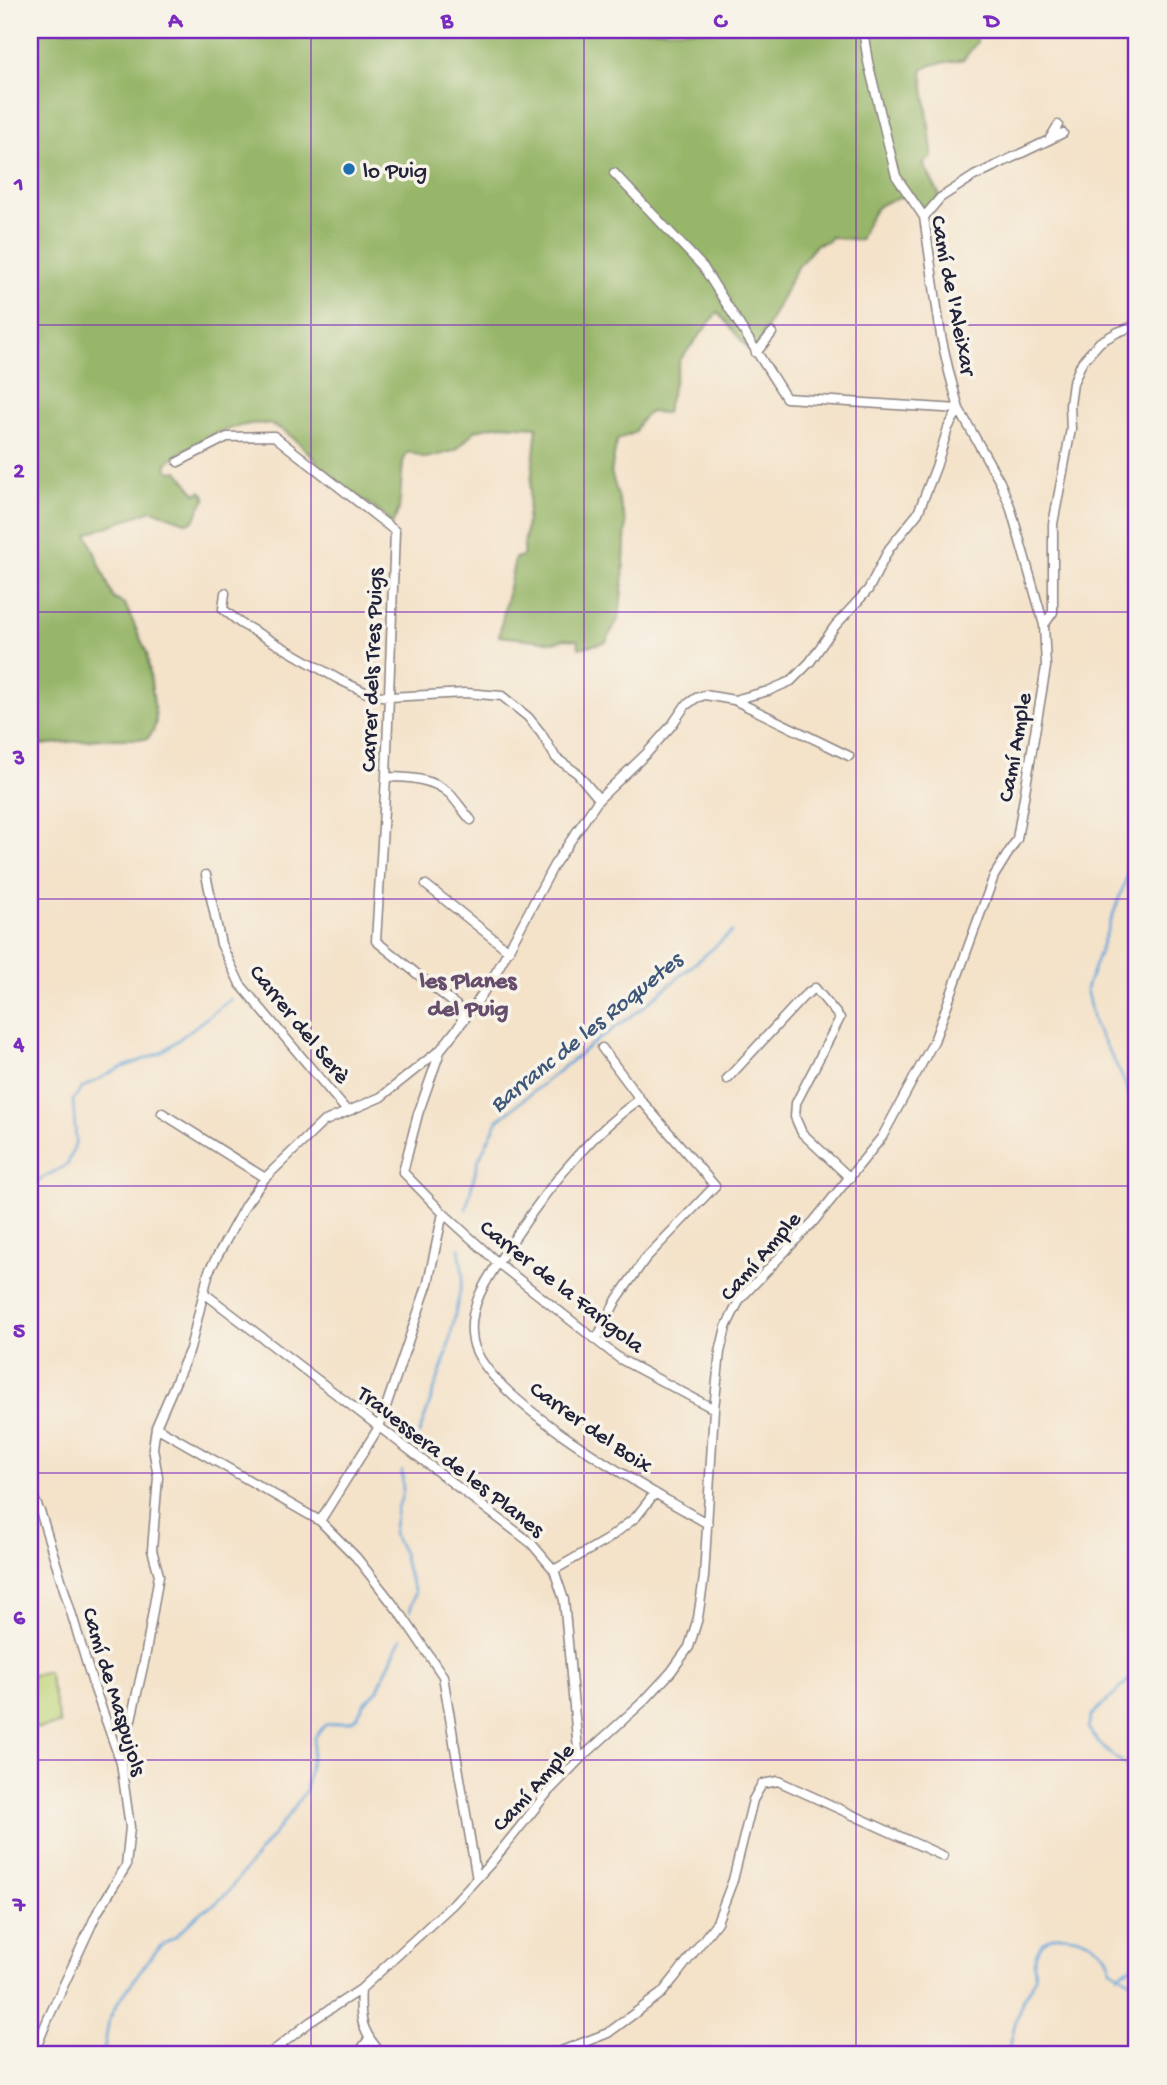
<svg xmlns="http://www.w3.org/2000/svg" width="1167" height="2085" font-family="'Gochi Hand',sans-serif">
<rect width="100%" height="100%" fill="#f7f3e8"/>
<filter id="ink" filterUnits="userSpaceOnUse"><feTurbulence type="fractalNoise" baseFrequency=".0143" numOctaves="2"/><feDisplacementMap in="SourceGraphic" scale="14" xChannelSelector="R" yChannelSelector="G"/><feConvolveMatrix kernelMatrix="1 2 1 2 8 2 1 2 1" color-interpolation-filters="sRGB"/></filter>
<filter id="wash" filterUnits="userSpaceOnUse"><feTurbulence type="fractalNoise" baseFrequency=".00686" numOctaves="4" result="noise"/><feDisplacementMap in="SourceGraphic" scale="28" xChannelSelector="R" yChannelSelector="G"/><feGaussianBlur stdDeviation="1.57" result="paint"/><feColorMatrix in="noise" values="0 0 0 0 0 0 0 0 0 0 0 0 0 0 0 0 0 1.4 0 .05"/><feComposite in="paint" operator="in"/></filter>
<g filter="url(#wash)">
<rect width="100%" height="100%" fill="#f4e2c9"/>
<!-- green -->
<path fill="#bfd579" stroke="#707c5a" stroke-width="2" d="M48 1671 60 1724 33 1729 30 1715V1676Z"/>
<!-- forest -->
<path fill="#97b669" stroke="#5c6c52" stroke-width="2" d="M30 30H974L976 33 977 42 964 59C950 63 932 61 922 71L932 151V157L923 163 940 196 928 209 918 204 912 195C872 205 877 203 860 240L830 237 829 241 817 244 796 269 753 355 718 312 680 360 666 413 650 412 640 421 635 432 617 440 611 472 626 523 623 582 619 617 606 642 579 648 577 640 565 639 554 642 499 636 515 558 523 556 537 427 498 425 476 430 456 450 439 455 425 458 410 452 406 454 403 463 399 509 392 525C378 506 352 496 334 479 316 463 301 440 279 428 250 412 188 443 167 463V469L172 472 178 471 196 494 200 491 204 494 206 499C204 502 201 504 200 507 195 515 198 524 185 522L152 510 87 534 114 599 125 604 147 653 156 718C156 727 153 732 147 739H100L30 746Z"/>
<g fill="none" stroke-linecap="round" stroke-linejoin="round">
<!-- stream -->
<path stroke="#65a5d8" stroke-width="2.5" d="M1137 849 1086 989 1094 1024 1119 1070 1129 1093 1137 1134
M30 1185 68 1164 76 1141 73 1100 82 1088 118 1069 161 1053 231 999
M466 1209 478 1161 498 1120 591 1045 641 1009 732 932
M419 1434 447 1353 463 1277 459 1248
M402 1471 403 1490 401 1500 397 1508 393 1534 403 1553 407 1571 415 1592 410 1611
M1137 1672 1091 1716 1088 1728C1102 1750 1116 1759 1137 1772
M1118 1975 1133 1965 1137 1957
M103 2055 109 2020 117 2004 145 1965 160 1946 175 1937 202 1911 215 1904 226 1894 289 1815 306 1790 315 1737 325 1725 351 1721 357 1717 364 1704 377 1691 401 1638
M1008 2055C1012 2037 1015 2019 1022 2002 1025 1994 1033 1986 1035 1978 1036 1973 1033 1967 1034 1962 1040 1931 1065 1931 1089 1942 1102 1949 1110 1953 1110 1969L1131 1981H1137"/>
</g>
</g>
<g filter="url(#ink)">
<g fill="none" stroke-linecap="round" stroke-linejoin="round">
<!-- minor casing -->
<g stroke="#8b8282" stroke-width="11">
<path id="minor" d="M1049 140 1063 133
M614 173 703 267 786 398 959 409
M924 217 940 198 974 176 1049 140 1058 125
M756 353 772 333
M178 462 227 437 274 436 395 531 386 777 376 941 457 1006 462 1014 461 1023
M225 593 223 609 240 623 338 679 369 694 389 697 466 693 502 696 528 717 541 733 556 758 577 773 599 799
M1044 625 1053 612V524L1071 429 1070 405 1073 383 1082 362 1100 342 1118 332 1137 325
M734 700 849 756
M386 777C407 777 433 778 450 794 457 802 464 812 471 820
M206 875 221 944 240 984 347 1111
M426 885 509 951
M441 1049 418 1114 403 1172 443 1213 498 1263 620 1359 714 1409
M727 1079 803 997 815 988 840 1018 796 1103 795 1117 802 1133 850 1178
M640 1099C590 1134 549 1186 516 1236 496 1267 465 1302 473 1341 484 1400 655 1493 708 1524
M162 1113 265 1178
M204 1293 531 1543 554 1570 564 1600 579 1760
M596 1340 617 1299 645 1259 715 1186 640 1099 602 1048
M156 1427 320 1521 356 1557 403 1617 443 1676 476 1874
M30 1490 41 1514 93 1684 121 1763 130 1827 126 1866 97 1913 47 2021 33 2055
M320 1521 379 1427 428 1283 443 1213
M554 1570 608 1539 636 1517 655 1493
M121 1763 145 1658 159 1575 152 1550 158 1477 153 1448 156 1427 190 1349 209 1271 246 1204 265 1178 323 1122 381 1097 441 1049 474 1007 498 969 554 865 599 799 647 753 672 725 685 706 696 698 705 695 734 700 768 691 791 681 810 662 835 626 868 590 889 549 918 513 936 467 948 428 959 409
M268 2055 310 2022 361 1989
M357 2055 368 2040
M383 2055C362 2033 359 2019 361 1989L453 1904 491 1863 548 1792 579 1760 645 1700 671 1672 689 1647 698 1618 704 1577 714 1409 720 1352 726 1327 740 1299 814 1221 882 1137 934 1041 994 876 1017 839 1046 667 1044 625 1010 506 1000 482 959 409 949 372 941 336 924 217 896 176 868 62 863 30
M551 2055 608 2033 662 1993 675 1977 717 1922 733 1880 753 1800 762 1784 778 1781 943 1856"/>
</g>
<!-- minor -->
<use href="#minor" stroke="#fff" stroke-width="8"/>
</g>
</g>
<!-- grid -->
<path fill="none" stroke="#7b2cbf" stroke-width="2" stroke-opacity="0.55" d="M311 30V2055M584 30V2055M856 30V2055M30 325H1137M30 612H1137M30 899H1137M30 1186H1137M30 1473H1137M30 1760H1137"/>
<!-- markers -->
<circle fill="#1f6fb2" stroke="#f7f3e8" stroke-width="2.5" cx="349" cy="169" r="7"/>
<g text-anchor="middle" stroke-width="7" stroke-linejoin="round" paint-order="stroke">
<!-- poi labels -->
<g font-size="23" fill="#22223b" stroke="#f7f3e8" text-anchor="start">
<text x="363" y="177">lo Puig</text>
</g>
<!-- street labels -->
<g font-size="23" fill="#22223b" stroke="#f7f3e8">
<text transform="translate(955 295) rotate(79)" y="8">Camí de l'Aleixar</text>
<text transform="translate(370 670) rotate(-88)" y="8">Carrer dels Tres Puigs</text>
<text transform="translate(1013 747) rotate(-80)" y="8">Camí Ample</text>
<text transform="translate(301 1023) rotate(51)" y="8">Carrer del Serè</text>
<text transform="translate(759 1255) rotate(-49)" y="8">Camí Ample</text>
<text transform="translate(563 1285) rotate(38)" y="8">Carrer de la Farigola</text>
<text transform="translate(592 1426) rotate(35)" y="8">Carrer del Boix</text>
<text transform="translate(452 1460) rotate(38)" y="8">Travessera de les Planes</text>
<text transform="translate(116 1691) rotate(73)" y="8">Camí de Maspujols</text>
<text transform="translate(532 1786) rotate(-48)" y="8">Camí Ample</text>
</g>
<!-- neighbourhood labels -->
<g font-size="24" font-weight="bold" fill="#674d6d" stroke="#f7f3e8">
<text x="468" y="987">les Planes<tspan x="468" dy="28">del Puig</tspan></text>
</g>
<!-- water labels -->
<g font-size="24" font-style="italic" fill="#3d567a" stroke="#f7f3e8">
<text transform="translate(585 1031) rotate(-39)" y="8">Barranc de les Roquetes</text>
</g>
</g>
<!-- margin -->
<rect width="1167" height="2085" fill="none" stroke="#f7f3e8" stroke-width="77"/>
<rect x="38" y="38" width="1090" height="2008" fill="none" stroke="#7b2cbf" stroke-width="2.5"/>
<g font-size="23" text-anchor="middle" font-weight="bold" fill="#7b2cbf">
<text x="175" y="27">A</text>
<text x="447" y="27">B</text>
<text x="720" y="27">C</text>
<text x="992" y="27">D</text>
<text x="19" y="190">1</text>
<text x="19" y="477">2</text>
<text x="19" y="764">3</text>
<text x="19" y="1050">4</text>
<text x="19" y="1337">5</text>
<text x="19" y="1624">6</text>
<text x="19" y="1911">7</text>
</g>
</svg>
